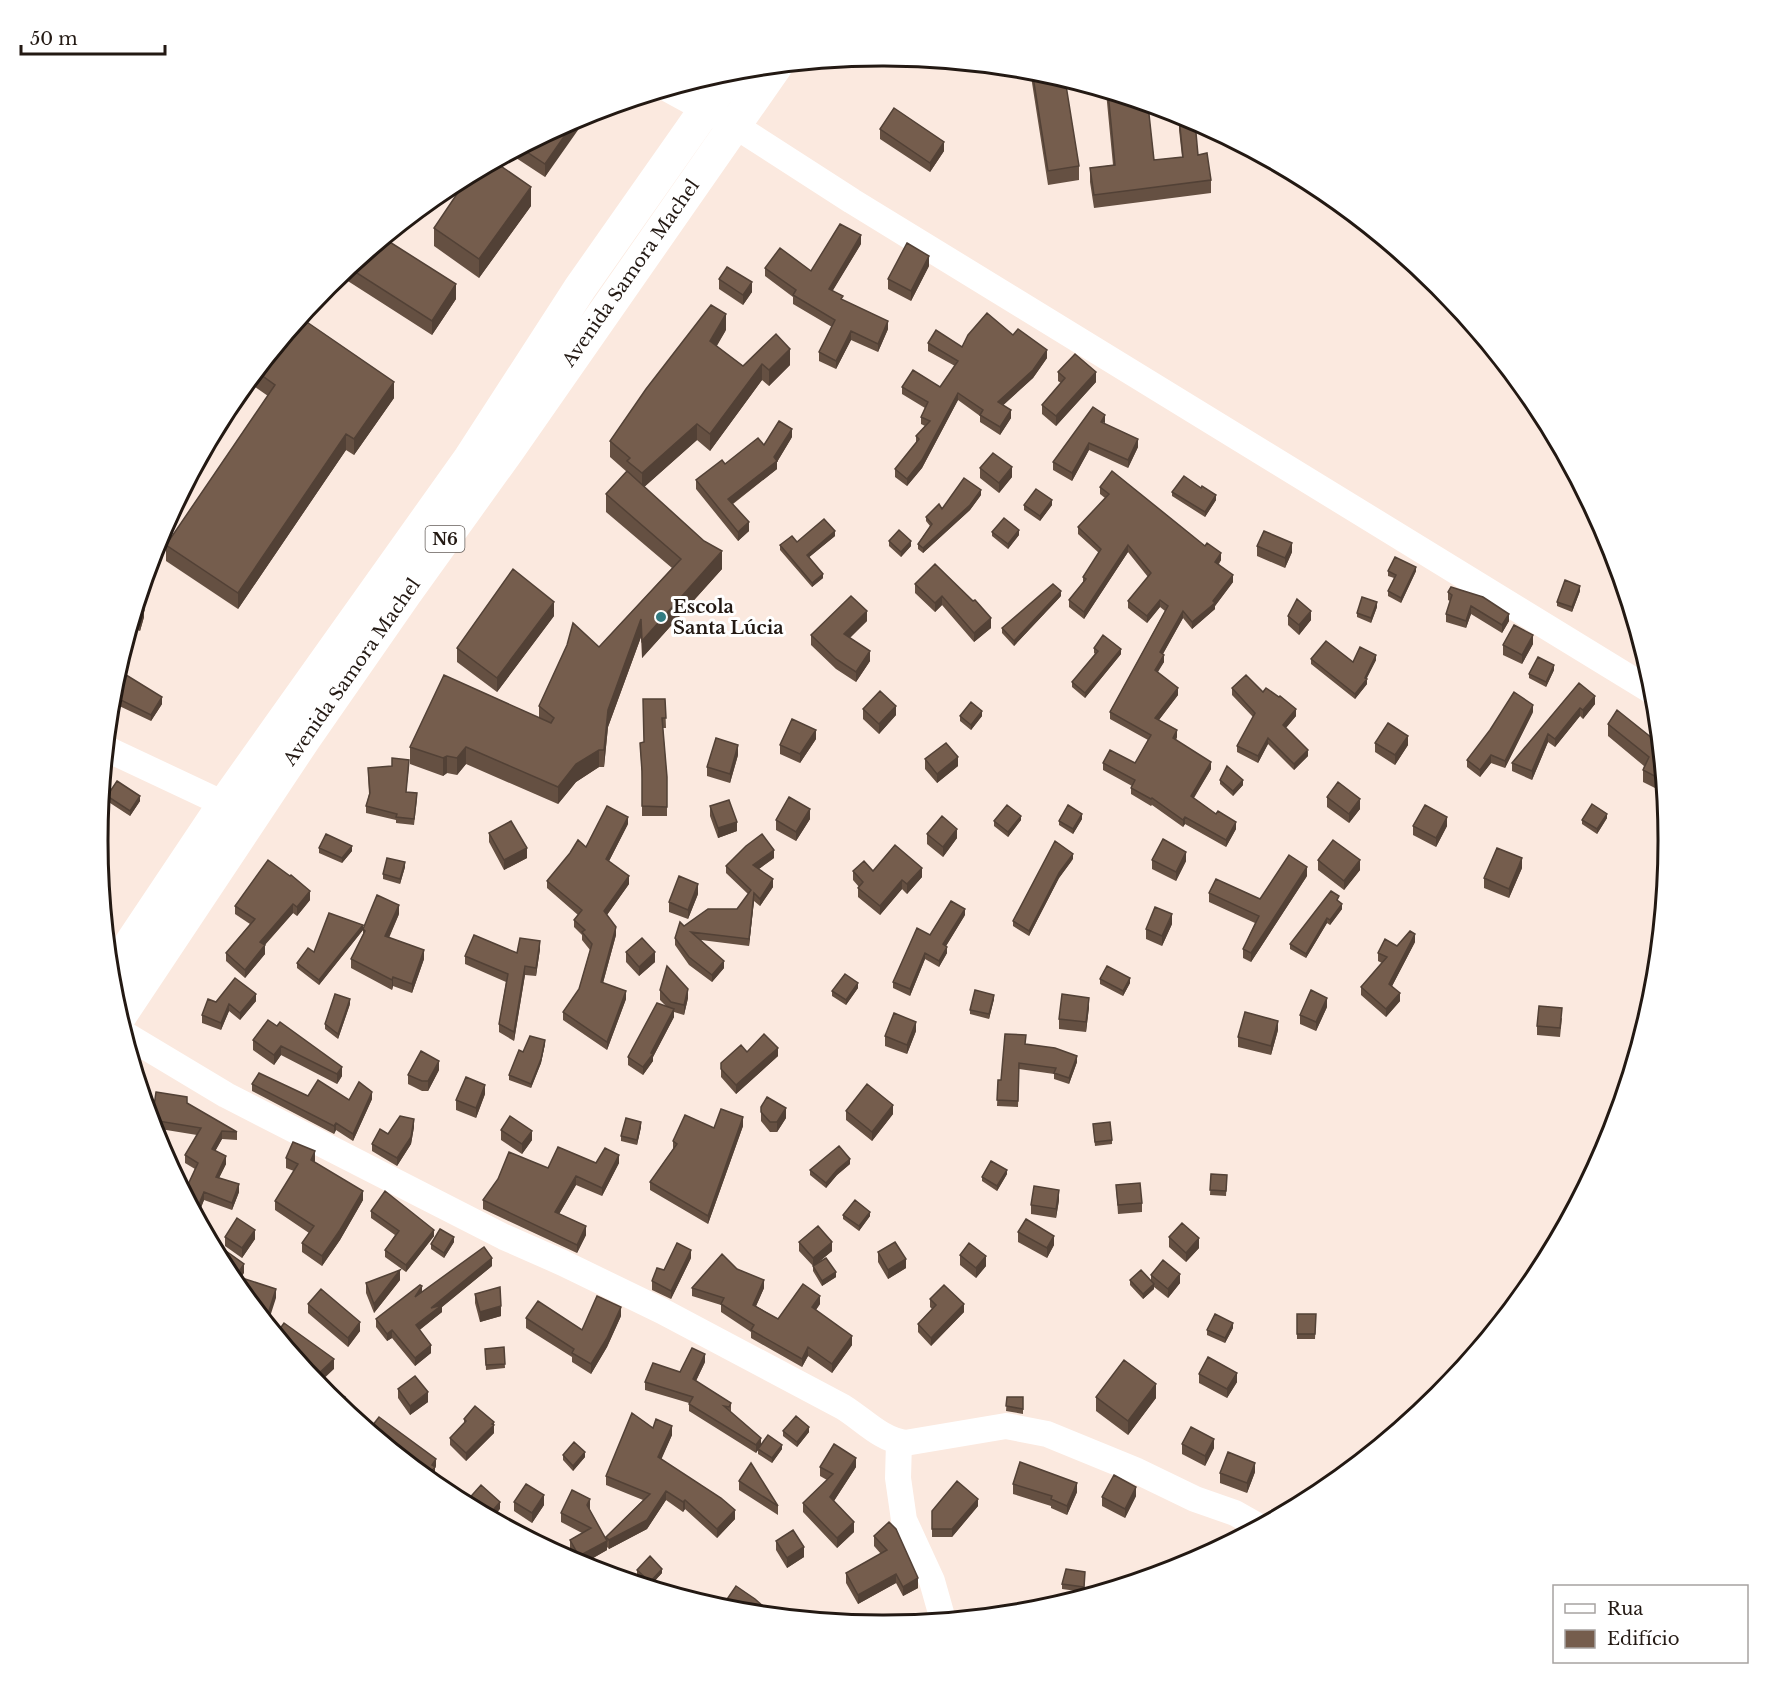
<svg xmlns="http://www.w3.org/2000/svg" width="1766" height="1681" font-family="'Libre Baskerville',serif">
<rect width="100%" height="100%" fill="#fbe9df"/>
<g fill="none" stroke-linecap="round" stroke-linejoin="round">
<!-- minor -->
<path stroke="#fff" stroke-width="26" d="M668 89 734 125 852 201 1653 692
M107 749 224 804
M126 1035 226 1095 504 1237 563 1263 662 1311 843 1407C864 1420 880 1439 905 1443L1006 1426 1047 1434 1135 1470 1195 1499 1235 1513 1258 1526
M899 1442 898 1478 904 1520 932 1581 943 1620"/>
<!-- highway -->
<path stroke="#fff" stroke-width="33" d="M111 973 224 804 470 458 580 288 733 70
M120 1016 305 738 405 594 507 452 776 66"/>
</g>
<!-- wall -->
<path fill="#655042" d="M1030 70 1036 71 1079 166V180L1048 185Z
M1106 92 1148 105 1154 160 1182 157 1179 130V117L1211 180V193L1094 208 1090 182V168L1113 165Z
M583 115 545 177 510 154Z
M880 129 944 151 930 172 880 139Z
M531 206 479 278 434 246V228Z
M385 239 456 299 432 335 340 276Z
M861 244 832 291 843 300 888 329 878 352 851 340 836 369 819 361V352L832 327 793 304V297L765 276V268L811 271Z
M929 266 911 301 888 289V279Z
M719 279 752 292 743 305 719 289Z
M301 318 394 398 354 455 346 450 238 609 166 561V545L268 396 248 382Z
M726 330 716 346 743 366 776 334 790 365 769 386 762 380 710 451 697 440 644 487 722 569 642 658 641 637 608 727 604 767H599L576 782 558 804 466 764 457 775 447 773 443 776 410 764V747L539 718V706L599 647 672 568 606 512V494L627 472 610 457V441Z
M1013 335 1047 358 1033 378 1003 405 1011 418 1000 435 980 422V416L958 400 922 468 907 486 895 477V469L916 443V436L925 426 921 424V417L925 408 902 394V387H940L955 366 928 351V343L962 347Z
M1058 372 1096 382 1056 426 1042 414V405L1061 383 1058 381Z
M1105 424 1138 447 1128 468 1089 450 1072 481 1053 470V462Z
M792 437 777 462V469L733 504 749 531 738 541 696 489V480L764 445Z
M980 468 1012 477 999 493 980 478Z
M1100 487 1221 560 1219 564 1233 582 1215 606V609L1192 629 1183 618 1163 654 1164 662 1157 672 1178 695 1159 720 1177 737 1176 740 1211 769 1194 798 1236 829 1226 847 1185 824 1183 827 1152 805 1151 806 1131 794V788L1132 786 1103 770V763H1135L1148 740 1110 719V712L1165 611 1160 607 1147 623 1128 608V601L1148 577 1128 552 1084 619 1069 607V600L1083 582V577L1099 553 1078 534V527L1105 498 1100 494Z
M1172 492 1216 500 1205 517 1172 496Z
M981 495 970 510 923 553 918 549V544L930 526 926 521V517L942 509Z
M1024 505H1052L1040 521 1024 510Z
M992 532 1019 535 1008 549 992 536Z
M835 536 809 557 823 578 812 587 780 550V545Z
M889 541 911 546 901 557 889 546Z
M1257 546 1292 552 1285 568 1257 556Z
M935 564 991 628 974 642 942 605 935 612 915 593V584Z
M1388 571H1416L1401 603 1388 596V591L1394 578 1388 576Z
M1580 591 1572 612 1557 606V602Z
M1448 592 1509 621 1502 633 1471 614 1466 628 1446 622V614L1450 601 1448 600Z
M1061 596 1014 646 1002 633V628Z
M1377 607 1371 623 1357 617V613Z
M137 608 144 617 140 631 132 628 129 635Z
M554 616 497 692 457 662V648Z
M1288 616 1311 620 1299 635 1288 625Z
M867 621 850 638 870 661 856 682 836 669 811 645V635Z
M1533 644 1522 664 1503 655V645Z
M1094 648 1121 654 1085 698 1072 687V682L1095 654 1094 653Z
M1311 659 1353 662 1376 660 1366 679 1367 684 1355 699 1311 664Z
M1554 670 1546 687 1529 678V674Z
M1579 683 1595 704 1583 719 1580 716 1555 747 1548 742 1532 780 1512 771V763Z
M113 687 162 704 151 721 115 704 111 714Z
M1232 688 1263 692 1296 716 1286 728 1308 756 1294 770 1268 744 1258 763 1237 752V746L1253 717 1232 695Z
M665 699 666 728H663L667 777V816H642V779L640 743 644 742Z
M863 709 896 715 879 734 863 719Z
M1533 712 1505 768 1491 763 1480 777 1467 767V760Z
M960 716H982L971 730 960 721Z
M1608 724 1657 742 1658 739 1663 792 1643 782V770L1644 766 1608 736Z
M816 739 800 763 780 754V745Z
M1375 743 1408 745 1395 765 1375 752Z
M738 755 730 783 707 776V767Z
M925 759 958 766 937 783 925 769Z
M409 766 406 792 417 799 414 825 396 823V820L366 813V806L369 794 368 774Z
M1220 780 1243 785 1233 796 1220 784Z
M107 796 140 801 130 816 107 801Z
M1327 797 1360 809 1349 823 1327 807Z
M710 806 737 831 718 838 710 816Z
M1607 818 1597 834 1582 824V820Z
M810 819 796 841 776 830V820Z
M1082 819 1073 834 1059 825V821Z
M1021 820 1008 837 994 826V821Z
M628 824 609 861 629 884 607 915 616 935 603 983 626 999 607 1050 563 1020V1012L579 989 590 950 582 940V935L574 927V920L578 915 547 888V881L586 847Z
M1413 826H1447L1436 847 1413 835Z
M489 833 527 858 504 870 489 842Z
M927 834 957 838 943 857 927 844Z
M319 848 352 851 342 863 319 853Z
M774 858 759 869 773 887 760 906 754 901 749 946 701 940 724 968 712 982 689 965 675 945V938L684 926 737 909 748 894 726 873V866Z
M1073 859 1059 878 1029 936 1013 926V921Z
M1152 860 1186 861 1176 881 1152 869Z
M1318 860 1360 870 1344 890 1318 870Z
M405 867 400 884 383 879V874Z
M1522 868 1509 898 1484 888V878Z
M853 871H873L922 877 907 894 902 889 880 915 858 897V888L859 887 853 880Z
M1307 876 1251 962 1243 958V949L1255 923 1209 902V893L1260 899Z
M698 894 688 919 669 912V902Z
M310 900 297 916 293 913 265 945V954L245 978 226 961V953L250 924 235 914V906Z
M1339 901 1342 909 1330 925 1327 923 1306 958 1290 949V944Z
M399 914 389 938 424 959 412 993 393 986 392 990 351 968V959L363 934V930L319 985 297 968V963L314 952 363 929Z
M965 915 946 946 947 953 939 967 925 959 910 996 893 988V982L930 935Z
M1172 924 1162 946 1146 939V929Z
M1415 942 1392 986 1400 1001 1386 1017 1361 995V987L1382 963 1378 961V953L1397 946Z
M540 949 536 976 525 975 514 1041 499 1032V1024L506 982 465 964V956L517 953Z
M626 952 655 962 639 976 626 962Z
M1100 979 1130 983 1123 996 1100 984Z
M858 988 846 1005 832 996V991Z
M660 990 688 998 684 1015 674 1012V1017L653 1057V1061L643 1075 628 1065V1057L666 1006 660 1000Z
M994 999 989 1019 970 1014V1010Z
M256 1001 240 1020 229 1011 221 1030 202 1023V1015L216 1002Z
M350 1004 338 1039 325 1029V1024Z
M1089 1007 1086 1032 1059 1029V1019Z
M1327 1007 1316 1031 1300 1024V1015Z
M1562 1018 1560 1037 1537 1035V1026Z
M268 1020 342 1076 337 1084 281 1055 274 1065 253 1050V1040Z
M1278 1030 1271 1055 1238 1047V1037Z
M916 1031 907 1054 885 1046V1036Z
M545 1044 541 1063 531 1088 509 1080V1075L523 1052Z
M1025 1044 1077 1062 1069 1084 1054 1079V1074L1019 1069 1018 1107 997 1106 998 1080H1001Z
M747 1052 778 1056 736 1094 721 1077V1063Z
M439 1070 428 1091H422L408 1084V1075Z
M252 1084 308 1096 349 1100 372 1099 353 1141 336 1130 334 1134 252 1091Z
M485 1094 476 1118 456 1110V1100Z
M187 1103 237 1132V1140L222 1139 215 1151 226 1164 219 1178 239 1192 232 1210 204 1200 198 1215 185 1191 195 1169 185 1163V1155L197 1135 154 1128 152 1120Z
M761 1107 786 1118 777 1132H770L761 1121Z
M846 1111 893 1114 872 1141 846 1120Z
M1093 1124 1112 1140V1144L1095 1146Z
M743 1126 708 1224 650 1190V1182L673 1149V1141L714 1128Z
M414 1127 411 1144 397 1166 372 1151V1144L388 1134Z
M641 1127 637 1145 621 1141V1136Z
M501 1130 532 1140 522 1154 501 1140Z
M286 1158 315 1161 314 1162 363 1200 340 1240 322 1266 302 1252V1243L309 1233 275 1210V1201L294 1171 286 1168Z
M596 1163H619L602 1196 576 1185 559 1214 586 1235 577 1253 483 1209V1200L548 1168Z
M850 1164 837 1175 826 1188 810 1175V1170Z
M1007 1174 997 1191 982 1181V1177Z
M1211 1174 1227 1175 1226 1196 1210 1195Z
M1116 1185 1142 1203V1212L1118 1214Z
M1059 1200 1056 1218 1031 1214V1205Z
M371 1211 434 1236 406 1272 385 1257V1250L395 1235 371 1218Z
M843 1215 870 1216 859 1231 843 1219Z
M1018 1232 1054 1245 1047 1258 1018 1242Z
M225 1237 255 1239 242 1258 225 1246Z
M1169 1237 1199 1248 1186 1262 1169 1247Z
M454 1242 444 1258 431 1249V1244Z
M799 1242 832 1251 820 1261 836 1277 822 1286 813 1271V1266L799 1251Z
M878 1252 906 1268 888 1279 878 1262Z
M960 1255 986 1266 976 1278 960 1265Z
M691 1258 671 1299 652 1290V1281L664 1270Z
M492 1266 442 1307V1312L419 1330 431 1353 415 1366 392 1338 387 1341 376 1327V1319L422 1292Z
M737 1269 764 1288 756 1306 778 1319 820 1304 816 1310 852 1345 832 1373 808 1356 802 1367 751 1338V1332L721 1312V1305L692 1296V1288Z
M1151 1275 1180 1283 1168 1298 1154 1287V1289L1143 1299 1130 1285V1280H1151Z
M400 1280 374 1313 366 1293V1283Z
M475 1294 501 1316 480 1322 475 1303Z
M930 1299 964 1312 931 1346 918 1332V1324L932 1309 930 1307Z
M308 1304 360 1331 348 1347 308 1313Z
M1297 1314H1316L1315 1339H1297Z
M621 1316 607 1347 591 1374 572 1362V1357L526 1328V1318L582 1330Z
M1233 1328 1225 1343 1207 1335V1330Z
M504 1347 505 1368 486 1370 485 1349Z
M705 1362 696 1381 731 1403V1412L761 1444 782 1449 772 1463 758 1454V1450L756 1453 689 1411V1403L645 1390V1382L680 1372Z
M1199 1374 1237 1382 1227 1398 1199 1383Z
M398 1389 428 1402 410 1415 398 1398Z
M1007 1397H1023V1414L1006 1411Z
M1096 1397 1156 1398 1128 1435 1096 1411Z
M464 1419 494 1422V1433L466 1461 450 1445V1438L464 1424Z
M653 1428 672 1435 661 1459 735 1519 717 1538 685 1509 683 1512 666 1500 647 1529 609 1549 607 1547V1550L581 1565 577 1563 570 1549V1540L582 1533 561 1522V1513L590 1509V1510L606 1540V1537L643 1500 606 1485V1476Z
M783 1431 809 1432 797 1447 783 1436Z
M1182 1444 1214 1448 1205 1466 1182 1454Z
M563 1455 585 1457 573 1471 563 1460Z
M820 1467H856L834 1501 854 1532 837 1548 803 1512V1503L827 1480 820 1476Z
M1255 1472 1247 1493 1220 1483V1473Z
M739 1481 778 1506V1515L739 1490Z
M1013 1484 1077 1492 1067 1515 1051 1508V1506L1013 1494Z
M1136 1496 1125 1518 1102 1506V1497Z
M514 1502 544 1505 532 1523 514 1511Z
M978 1506 952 1537H932V1511Z
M889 1522 918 1588 903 1596 896 1583 858 1604 846 1583V1573L881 1554 874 1546V1536Z
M776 1541 804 1557 787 1568 776 1550Z
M637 1570 662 1573 650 1586 637 1575Z
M1085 1577 1084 1592 1062 1589V1584Z"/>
<!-- shaded-wall -->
<path fill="#524136" d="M590 113 545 177V164L577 118Z
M944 142V151L930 172V163Z
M531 187V206L479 278V259Z
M861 235V244L829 297V289Z
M929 256V266L911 301V291Z
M752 282V292L743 305V295Z
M456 284V299L432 335V321Z
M726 314V330L710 358V341Z
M888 321V329L878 352V344Z
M851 331V340L836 369V361Z
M790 349V365L769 386V370Z
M1047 350V358L1033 378 998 410V402Z
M762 364V380L710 451V434Z
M1096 372V382L1056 426V416Z
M394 382V398L354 455V439Z
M958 393V400L922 468 907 486V479Z
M1011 410V418L1000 435V427Z
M1105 415V423L1101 422Z
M697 424V440L642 489V473Z
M792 429V437L777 462V469L728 507V499L774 457Z
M346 434V450L238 609V593Z
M1138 439V447L1128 468V460Z
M1089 443V450L1072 481V473Z
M1012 467V477L999 493V483Z
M981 490V495L970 510 923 553V548Z
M1216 495V500L1205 517V512Z
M1052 500V505L1040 521V516Z
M749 522V531L738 541V532Z
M1019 530V535L1008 549V544Z
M835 531V536L807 559V555Z
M911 541V546L901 557V552Z
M1292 543V552L1285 568V558Z
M1128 545V552L1084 619V612Z
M722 551V569L642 658V641Z
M1221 553V560L1215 568V562Z
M1416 567V571L1401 603V598Z
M823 574V578L812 587V583Z
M1233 575V582L1215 606V609L1192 629V622L1213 601Z
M1580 586V591L1572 612V607Z
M1061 591V596L1014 646V641Z
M942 596V605L935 612V603Z
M1160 600V607L1147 623V616Z
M554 602V616L497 692V678Z
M1377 602V607L1371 623V618Z
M1471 606V614L1466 628V621Z
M144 610V617L140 631V624Z
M867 611V621L844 643V634Z
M1183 611V618L1160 659V652Z
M1311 611V620L1299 635V625Z
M1509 614V621L1502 633V625Z
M991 618V628L974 642V633Z
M641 619V637L608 727 604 767V750L608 710Z
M1533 635V644L1522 664V655Z
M1121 649V654L1085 698V693Z
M870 651V661L856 682V672Z
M1164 655V662L1155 677V670Z
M1376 655V660L1365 682 1367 679V684L1355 699V694Z
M1554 665V670L1546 687V682Z
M1178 688V695L1155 725V718Z
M1595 696V704L1583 719V710Z
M115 697V704L111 714V705Z
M162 697V704L151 721V715Z
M1533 705V712L1505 768V761Z
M896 706V715L879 734V724Z
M1580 708V716L1555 747V739Z
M1296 709V716L1283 731V725Z
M982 711V716L971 730V725Z
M816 730V739L800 763V754Z
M1177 730V737L1173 745V738Z
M1548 734V742L1532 780V771Z
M1408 736V745L1395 765V755Z
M1268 738V744L1258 763V756Z
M738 745V755L730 783V774Z
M466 747V764L457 775V758Z
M599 750V767L576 782 558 804V787L576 764Z
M1308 750V756L1294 770V764Z
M1491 755V763L1480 777V770Z
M447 756V773L443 776V758Z
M958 757V766L937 783V774Z
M1211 762V769L1191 802V796Z
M1243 780V785L1233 796V791Z
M140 796V801L130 816V811Z
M1360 799V809L1349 823V814Z
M810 809V819L796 841V832Z
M1082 814V819L1073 834V829Z
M1607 814V818L1597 834V829Z
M1021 816V820L1008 837V832Z
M628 817V824L606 867V859Z
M1185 817V824L1183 827V820Z
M1447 817V826L1436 847V838Z
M737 822V831L718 838V828Z
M1236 822V829L1226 847V840Z
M957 829V838L943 857V847Z
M352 846V851L342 863V858Z
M527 848V858L504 870V860Z
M774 850V858L753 873V865Z
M1186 852V861L1176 881V872Z
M1073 854V859L1059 878 1029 936V931L1059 873Z
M1522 858V868L1509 898V889Z
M1360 860V870L1344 890V881Z
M405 862V867L400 884V879Z
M1307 867V876L1251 962V953Z
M922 868V877L907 894V884Z
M629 876V884L604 919V911Z
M773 879V887L760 906V899Z
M902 880V889L880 915V906Z
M698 884V894L688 919V910Z
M310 891V900L297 916V907Z
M754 893V901L749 946V939Z
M293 904V913L260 950V942Z
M1342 904V909L1330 925V920Z
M399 905V914L385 946V936Z
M965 909V915L943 951V944Z
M1172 914V924L1162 946V936Z
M1327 918V923L1306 958V954Z
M363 925V930L319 985V980Z
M616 927V935L601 990V982Z
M1415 934V942L1389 992V984Z
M540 941V949L536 976V968Z
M265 945V954L245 978V970Z
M947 947V953L939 967V961Z
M424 950V959L412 993V984Z
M655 952V962L639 976V967Z
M925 953V959L910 996V989Z
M724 961V968L712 982V975Z
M525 966V975L514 1041V1032Z
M393 977V986L392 990V980Z
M1130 978V983L1123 996V991Z
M858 983V988L846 1005V1000Z
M688 989V998L684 1015V1005Z
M626 991V999L607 1050V1042Z
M1400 993V1001L1386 1017V1009Z
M256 994V1001L240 1020V1013Z
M994 995V999L989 1019V1014Z
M1089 998V1007L1086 1032V1022Z
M1327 998V1007L1316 1031V1022Z
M350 999V1004L338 1039V1034Z
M229 1004V1011L221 1030V1023Z
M674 1009V1017L653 1057V1061L643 1075V1067Z
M1278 1021V1030L1271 1055V1046Z
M916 1022V1031L907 1054V1045Z
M545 1040V1044L541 1063 531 1088V1084Z
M281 1046V1055L274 1065V1055Z
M778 1048V1056L736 1094V1085Z
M1077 1056V1062L1069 1084V1078Z
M439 1061V1070L428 1091V1081Z
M342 1067V1076L337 1084V1074Z
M485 1085V1094L476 1118V1108Z
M372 1092V1099L353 1141V1134Z
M893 1105V1114L872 1141V1132Z
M786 1108V1118L777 1132V1122Z
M743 1117V1126L708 1224V1216Z
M414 1119V1127L411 1144 397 1166V1158Z
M641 1122V1127L637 1145V1140Z
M336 1123V1130L334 1134V1126Z
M222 1131V1139L212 1157V1149Z
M532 1131V1140L522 1154V1144Z
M315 1151V1161L311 1170V1160Z
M619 1155V1163L602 1196V1188Z
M226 1156V1164L216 1184V1177Z
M850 1159V1164L837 1175 826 1188V1183L837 1170Z
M1007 1170V1174L997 1191V1186Z
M576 1176V1185L555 1221V1212Z
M239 1184V1192L232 1210V1203Z
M1059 1190V1200L1056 1218V1209Z
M363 1191V1200L340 1240 322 1266V1256Z
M204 1192V1200L198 1215 197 1209Z
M870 1212V1216L859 1231V1226Z
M586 1226V1235L577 1253V1245Z
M255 1230V1239L242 1258V1248Z
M434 1230V1236L406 1272V1265Z
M1054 1236V1245L1047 1258V1248Z
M454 1237V1242L444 1258V1253Z
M1199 1238V1248L1186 1262V1253Z
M832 1242V1251L813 1267V1258Z
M691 1250V1258L671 1299V1291Z
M986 1256V1266L976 1278V1268Z
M492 1258V1266L442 1307V1312L416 1333V1325L431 1308Z
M906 1259V1268L888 1279V1270Z
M244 1264V1273L237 1284 236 1276Z
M400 1270V1280L374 1313V1304Z
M836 1272V1277L822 1286V1281Z
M1180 1274V1283L1168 1298V1289Z
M764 1280V1288L753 1313V1305Z
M1154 1284V1289L1143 1299V1294Z
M422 1286V1294L415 1297Z
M276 1289V1298L268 1323 266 1320Z
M820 1296V1304L812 1315V1307Z
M964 1304V1312L931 1346V1338Z
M501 1306V1316L480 1322V1312Z
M621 1307V1316L607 1347 591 1374V1364Z
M360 1322V1331L348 1347V1338Z
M1233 1323V1328L1225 1343V1338Z
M392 1330V1338L387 1341V1334Z
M852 1336V1345L832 1373V1364Z
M431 1345V1353L415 1366V1358Z
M808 1347V1356L802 1367V1359Z
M705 1354V1362L693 1387V1379Z
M334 1359V1369L318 1384 314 1378Z
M1237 1373V1382L1227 1398V1389Z
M1156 1384V1398L1128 1435V1421Z
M428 1392V1402L410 1415V1406Z
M345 1397V1407L344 1409 340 1406Z
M494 1422V1433L466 1461V1453Z
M672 1426V1435L658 1467V1457Z
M809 1427V1432L797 1447V1442Z
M761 1438V1446L756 1453V1445Z
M1214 1439V1448L1205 1466V1456Z
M782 1445V1449L772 1463V1458Z
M585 1452V1457L573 1471V1466Z
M856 1458V1467L830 1507V1497Z
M436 1459V1466L435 1468V1467V1474L430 1480 427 1477 432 1465Z
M1255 1463V1472L1247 1493V1483Z
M1077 1483V1492L1067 1515V1506Z
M1136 1487V1496L1125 1518V1509Z
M666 1491V1500L647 1529 609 1549V1540Z
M544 1495V1505L532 1523V1513Z
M590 1499V1509L587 1515V1505Z
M978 1499V1506L952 1537V1529Z
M685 1500V1509L683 1512V1502Z
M500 1502V1509L493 1518 489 1515Z
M735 1510V1519L717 1538V1529Z
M854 1522V1532L837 1548V1538Z
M607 1541V1550L581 1565 579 1564V1556Z
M804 1547V1557L787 1568V1558Z
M662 1569V1573L650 1586V1582Z
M896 1574V1583L858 1604V1595Z
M918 1578V1588L903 1596V1587Z"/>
<!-- building -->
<path fill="#755d4d" stroke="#524136" stroke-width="1.5" d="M1032 70 1036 71 1065 79 1079 166 1048 171Z
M1108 92 1148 105 1154 160 1183 157 1179 117 1185 116 1195 122 1198 155 1207 153 1211 180 1094 195 1090 168 1115 165Z
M894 108 944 142 930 163 880 129Z
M577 118 545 164 521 148Z
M495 162 531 187 479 259 434 228 469 176Z
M840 224 861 235 829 289 843 296 841 299 888 321 878 344 851 331 836 361 819 352 835 320 793 295 796 290 765 268 780 248 811 271Z
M385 239 456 284 432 321 349 268Z
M907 243 929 256 911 291 888 279Z
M727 267 752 282 743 295 719 279Z
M711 305 726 314 710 341 743 366 776 334 790 349 769 370 762 364 710 434 697 424 642 473 627 461 630 458 610 441 646 389Z
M987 313 1013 335 1018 329 1047 350 1033 370 998 402 1011 410 1000 427 980 415 983 410 958 393 922 460 907 479 895 469 919 439 916 436 930 421 921 417 928 402 902 387 913 370 940 387 958 361 928 343 936 330 962 347 968 335Z
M301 318 394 382 354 439 346 434 238 593 166 545 275 385 257 372Z
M1075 354 1096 372 1056 416 1042 405 1065 378 1058 372Z
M1093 407 1105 415 1101 422 1138 439 1128 460 1089 443 1072 473 1053 462Z
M779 421 792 429 774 457 777 461 728 499 749 522 738 532 696 480 722 460 725 464 758 438 764 445Z
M993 453 1012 467 999 483 980 468Z
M627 471 704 541 722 551 642 641 641 619 608 710 604 750H599L576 764 558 787 466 747 457 758 447 756 443 758 410 747 444 675 551 723 554 718 539 706 567 645 573 623 599 647 681 559 606 494Z
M1112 471 1205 546 1207 543 1221 553 1215 562 1233 575 1213 601 1215 603 1192 622 1183 611 1160 652 1164 655 1155 670 1178 688 1155 718 1177 730 1173 738 1211 762 1191 796 1216 814 1218 811 1236 822 1226 840 1185 817 1183 820 1152 798 1151 799 1131 788 1135 780 1103 763 1110 750 1135 763 1151 735 1110 712 1168 606 1160 600 1147 616 1128 601 1151 573 1128 545 1084 612 1069 600 1086 579 1083 577 1101 549 1078 527 1109 494 1100 487Z
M1184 476 1201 488 1202 486 1216 495 1205 512 1172 492Z
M964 478 981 490 970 505 923 548 918 544 932 524 926 517 939 504 942 509Z
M1036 489 1052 500 1040 516 1024 505Z
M1004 518 1019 530 1008 544 992 532Z
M824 519 835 531 807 555 823 574 812 583 780 545 792 536 797 542Z
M899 530 911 541 901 552 889 541Z
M1264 531 1292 543 1285 558 1257 546Z
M1395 557 1416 567 1401 598 1388 591 1396 575 1388 571Z
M935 564 973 601 975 600 991 618 974 633 942 596 935 603 915 584Z
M513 569 554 602 497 678 457 648Z
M1565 580 1580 586 1572 607 1557 602Z
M1053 584 1061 591 1014 641 1002 628Z
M1451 587 1483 597 1509 614 1502 625 1471 606 1466 621 1446 614 1452 595 1448 592Z
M851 596 867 611 844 634 870 651 856 672 836 659 811 635Z
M1362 597 1377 602 1371 618 1357 613Z
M1297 599 1311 611 1299 625 1288 616Z
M137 608 144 610 140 624 133 622Z
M1514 625 1533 635 1522 655 1503 645Z
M1103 635 1121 649 1085 693 1072 682 1098 651 1094 648Z
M1326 641 1353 662 1360 647 1376 655 1365 678 1367 679 1355 694 1311 659Z
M1538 657 1554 665 1546 682 1529 674Z
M118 670 162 697 151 715 115 697 111 705 113 687Z
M1246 675 1263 692 1266 688 1279 697 1280 696 1296 709 1283 725 1308 750 1294 764 1268 738 1258 756 1237 746 1255 713 1232 688Z
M1579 683 1595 696 1583 710 1580 708 1555 739 1548 734 1532 771 1512 763Z
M880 691 896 706 879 724 863 709Z
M1514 692 1533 705 1505 761 1491 755 1480 770 1467 760 1490 730Z
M643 699H665L666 718H662L667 777V807L642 806V771L640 743 644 742Z
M971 702 982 711 971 725 960 716Z
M1617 710 1657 742 1658 739 1662 780 1643 770 1649 757 1608 724Z
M792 719 816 730 800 754 780 745Z
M1388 723 1408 736 1395 755 1375 743Z
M716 738 738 745 730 774 707 767Z
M946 743 958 757 937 774 925 759Z
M392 758 409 760 406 792 417 793 414 819 396 817 397 814 366 806 370 793 368 768 392 766Z
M1227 766 1243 780 1233 791 1220 780Z
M117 781 140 796 130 811 107 796Z
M1338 782 1360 799 1349 814 1327 797Z
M789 797 810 809 796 832 776 820Z
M729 800 737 822 718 828 710 806Z
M1592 804 1607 814 1597 829 1582 820Z
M1007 805 1021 816 1008 832 994 821Z
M1068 805 1082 814 1073 829 1059 821Z
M1425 805 1447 817 1436 838 1413 826Z
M607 806 628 817 606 859 629 876 604 911 616 927 601 982 626 991 607 1042 563 1012 579 989 592 944 582 932 585 930 574 920 582 910 547 881 570 853 578 840 586 847Z
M942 816 957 829 943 847 927 834Z
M511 821 527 848 504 860 489 833Z
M326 834 352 846 342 858 319 848Z
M762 834 774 850 753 865 773 879 760 899 754 893 749 939 691 932 724 961 712 975 689 957 675 938 680 922 684 926 708 909H737L751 890 726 866 746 846Z
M1163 839 1186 852 1176 872 1152 860Z
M1333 840 1360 860 1344 881 1318 860Z
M1055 841 1073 854 1059 873 1029 931 1013 921Z
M895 845 922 868 907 884 902 880 880 906 858 888 863 882 853 871 864 861 873 871Z
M1497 848 1522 858 1509 889 1484 878Z
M1289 855 1307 867 1251 953 1243 949 1259 916 1209 893 1216 879 1260 899Z
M387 858 405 862 400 879 383 874Z
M268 860 290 876 291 875 310 891 297 907 293 904 260 942 265 945 245 970 226 953 255 919 235 906Z
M679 876 698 884 688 910 669 902Z
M1331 891 1339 896 1337 900 1342 904 1330 920 1327 918 1306 954 1290 944Z
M377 895 399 905 385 936 424 950 412 984 393 977 392 980 351 959 365 931 363 929Z
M951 901 965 909 943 944 947 947 939 961 925 953 910 989 893 982 917 928 930 935Z
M1155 907 1172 914 1162 936 1146 929Z
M329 913 363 925 319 980 297 963 308 948 314 952Z
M1410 931 1415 934 1389 984 1400 993 1386 1009 1361 987 1387 957 1378 953 1385 939 1397 946Z
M474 935 517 953 520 938 540 941 536 968 525 966 514 1032 499 1024 508 974 465 956Z
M642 938 655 952 639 967 626 952Z
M667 966 688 989 684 1005 671 1002 660 990Z
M1107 966 1130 978 1123 991 1100 979Z
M845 974 858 983 846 1000 832 991Z
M235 978 256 994 240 1013 229 1004 221 1023 202 1015 208 999 216 1002Z
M975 990 994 995 989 1014 970 1010Z
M1311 990 1327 998 1316 1022 1300 1015Z
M335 994 350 999 338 1034 325 1024Z
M1062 994 1089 998 1086 1022 1059 1019Z
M657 1003 674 1009 651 1053 653 1054 643 1067 628 1057Z
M1539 1006 1562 1008 1560 1028 1537 1026Z
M1245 1012 1278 1021 1271 1046 1238 1037Z
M894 1013 916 1022 907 1045 885 1036Z
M268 1020 277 1026 280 1022 342 1067 337 1074 281 1046 274 1055 253 1040Z
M764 1034 778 1048 736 1085 721 1069V1063L741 1045 747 1052Z
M1005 1034 1026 1035 1025 1044 1055 1048 1077 1056 1069 1078 1054 1073 1056 1068 1019 1063 1018 1101 997 1100 998 1080H1001Z
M530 1036 545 1040 541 1059 531 1084 509 1075 519 1050 523 1052Z
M421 1051 439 1061 428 1081H422L408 1075Z
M259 1073 308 1096 318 1080 349 1100 359 1082 372 1092 353 1134 336 1123 334 1126 252 1084Z
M466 1077 485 1085 476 1108 456 1100Z
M867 1084 893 1105 872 1132 846 1111Z
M156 1092 187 1097V1103L237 1132 222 1131 212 1149 226 1156 216 1177 239 1184 232 1203 204 1192 197 1209 193 1207 185 1191 198 1163 185 1155 201 1128 152 1120Z
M767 1097 786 1108 777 1122H770L761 1112V1107Z
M721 1109 743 1117 708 1216 650 1182 677 1144 673 1141 685 1115 714 1128Z
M400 1116 414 1119 411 1137 397 1158 372 1144 380 1129 388 1134Z
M510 1116 532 1131 522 1144 501 1130Z
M626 1118 641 1122 637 1140 621 1136Z
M1110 1122 1112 1140 1095 1142 1093 1124Z
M293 1142 315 1151 311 1160 363 1191 340 1230 322 1256 302 1243 314 1226 275 1201 298 1164 286 1158Z
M839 1146 850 1159 837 1170 826 1183 810 1170Z
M558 1147 596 1163 605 1148 619 1155 602 1188 576 1176 555 1212 586 1226 577 1245 483 1200 498 1179 509 1152 548 1168Z
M991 1161 1007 1170 997 1186 982 1177Z
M1211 1174 1227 1175 1226 1191 1210 1190Z
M1140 1183 1142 1203 1118 1205 1116 1185Z
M1034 1186 1059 1190 1056 1209 1031 1205Z
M385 1191 434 1230 406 1265 385 1250 399 1231 371 1211Z
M855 1200 870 1212 859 1226 843 1215Z
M237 1218 255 1230 242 1248 225 1237Z
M1026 1219 1054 1236 1047 1248 1018 1232Z
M1182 1223 1199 1238 1186 1253 1169 1237Z
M818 1226 832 1242 813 1258 799 1242Z
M440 1229 454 1237 444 1253 431 1244Z
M895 1242 906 1259 888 1270 878 1252Z
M677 1243 691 1250 671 1291 652 1281 657 1268 664 1270Z
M969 1243 986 1256 976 1268 960 1255Z
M484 1247 492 1258 431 1308 442 1305 416 1325 431 1345 415 1358 392 1330 387 1334 376 1319 420 1285 422 1286 415 1297Z
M226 1251 244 1264 236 1276 276 1289 266 1320 230 1276 221 1259Z
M722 1254 737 1269 764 1280 753 1305 778 1319 803 1284 820 1296 812 1307 852 1336 832 1364 808 1347 802 1359 751 1330 754 1325 721 1304 724 1298 692 1288Z
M826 1258 836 1272 822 1281 813 1266Z
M1163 1260 1180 1274 1168 1289 1151 1275Z
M400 1270 374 1304 366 1283Z
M1141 1270 1154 1284 1143 1294 1130 1280Z
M944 1285 964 1304 931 1338 918 1324 936 1305 930 1299Z
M500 1287 501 1306 480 1312 475 1294Z
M321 1289 360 1322 348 1338 308 1304Z
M597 1296 621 1307 607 1338 591 1364 572 1353 574 1349 526 1318 538 1301 582 1330Z
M1215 1314 1233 1323 1225 1338 1207 1330Z
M1297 1314H1316L1315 1334H1297Z
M284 1323 334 1359 314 1378 277 1333Z
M504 1347 505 1364 486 1365 485 1349Z
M692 1348 705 1354 693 1379 731 1403 729 1407 724 1406 761 1438 756 1445 689 1404 693 1397 645 1382 653 1363 680 1372Z
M1208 1357 1237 1373 1227 1389 1199 1374Z
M1124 1360 1156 1384 1128 1421 1096 1397Z
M415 1376 428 1392 410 1406 398 1389Z
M315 1380 345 1397 340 1406 328 1395Z
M1007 1397H1023V1409L1006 1406Z
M475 1406 494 1422 492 1424 494 1425 466 1453 450 1438 466 1421 464 1419Z
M632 1413 653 1428 656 1419 672 1426 658 1457 721 1498 735 1510 717 1529 685 1500 683 1502 666 1491 647 1520 609 1540 606 1537 650 1494 606 1476Z
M796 1416 809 1427 797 1442 783 1431Z
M379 1417 436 1459 432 1465 435 1467 427 1477 369 1430Z
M1191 1427 1214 1439 1205 1456 1182 1444Z
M768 1435 782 1445 772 1458 758 1449Z
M574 1442 585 1452 573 1466 563 1455Z
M834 1444 856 1458 830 1497 854 1522 837 1538 803 1503 833 1474 820 1467Z
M1228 1452 1255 1463 1247 1483 1220 1473Z
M1020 1462 1077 1483 1067 1506 1051 1499 1052 1496 1013 1484Z
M751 1463 778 1506 739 1481Z
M1114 1475 1136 1487 1125 1509 1102 1497Z
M957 1481 978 1499 952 1529H932V1511Z
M526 1484 544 1495 532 1513 514 1502Z
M481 1485 500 1502 489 1515 465 1503Z
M572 1490 590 1499 587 1505 607 1541 579 1556 570 1540 591 1528 561 1513Z
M889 1522 896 1529 918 1578 903 1587 896 1574 858 1595 846 1573 887 1550 874 1536Z
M793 1530 804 1547 787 1558 776 1541Z
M650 1556 662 1569 650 1582 637 1570Z
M1066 1569 1085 1572 1084 1587 1062 1584Z
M736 1586 755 1599 773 1615 730 1610 721 1608Z
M962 1611 980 1616 960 1618Z"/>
<!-- markers -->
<circle fill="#337c82" stroke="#fff" stroke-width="2" cx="661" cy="617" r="6"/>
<g text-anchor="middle" stroke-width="6" stroke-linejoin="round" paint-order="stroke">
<!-- shield labels -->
<rect fill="#fff" stroke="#655e5a" stroke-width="1.5" x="425.5" y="526" width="39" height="26" rx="4.5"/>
<g font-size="16" font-weight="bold" fill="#231913">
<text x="445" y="545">N6</text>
</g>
<!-- street labels -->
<g font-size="18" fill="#231913" stroke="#fff">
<text transform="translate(631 273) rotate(-55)" y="6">Avenida Samora Machel</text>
<text transform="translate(352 672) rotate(-55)" y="6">Avenida Samora Machel</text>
</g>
<!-- poi labels -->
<g font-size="18" font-weight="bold" fill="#231913" stroke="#fff" text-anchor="start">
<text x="673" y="613">Escola<tspan x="673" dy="21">Santa Lúcia</tspan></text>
</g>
</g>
<!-- crop -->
<path d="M0 0H1766V1681H0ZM882 66H884A774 774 0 0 1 1658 840V841A774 774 0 0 1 884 1615H882A774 774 0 0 1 108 841V840A774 774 0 0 1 882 66Z" fill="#fff" fill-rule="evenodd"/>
<path fill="none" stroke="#231913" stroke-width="3" d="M882 66H884A774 774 0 0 1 1658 840V841A774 774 0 0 1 884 1615H882A774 774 0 0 1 108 841V840A774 774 0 0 1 882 66Z"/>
<!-- legend -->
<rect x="1553" y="1585" width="195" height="78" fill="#ffffff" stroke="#a7a3a1" stroke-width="1.5"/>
<rect x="1565" y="1604" width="30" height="9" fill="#ffffff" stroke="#a7a3a1" stroke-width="1.5"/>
<text x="1607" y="1615" font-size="18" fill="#231913">Rua</text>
<rect x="1565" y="1630" width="30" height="18" fill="#755d4d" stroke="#a7a3a1" stroke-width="1.5"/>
<text x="1607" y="1645" font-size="18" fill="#231913">Edifício</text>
<!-- scale -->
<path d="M21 45v9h144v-9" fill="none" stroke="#231913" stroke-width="3"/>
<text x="30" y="45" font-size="18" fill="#231913" stroke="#ffffff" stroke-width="4.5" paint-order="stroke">50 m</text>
</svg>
